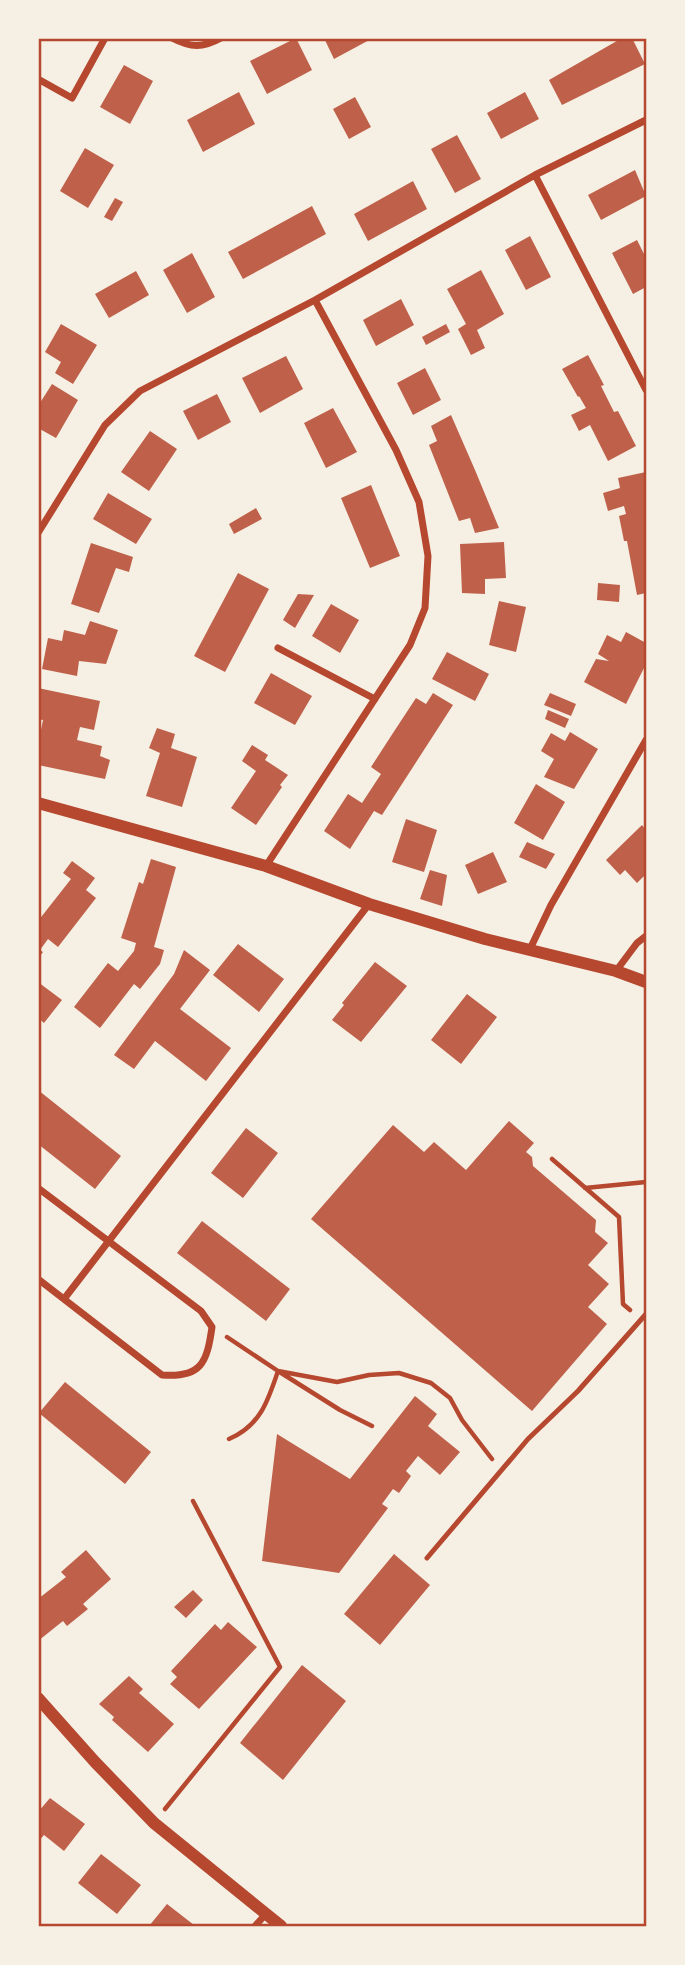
<svg xmlns="http://www.w3.org/2000/svg" width="685" height="1965" font-family="Jost,sans-serif">
<rect width="100%" height="100%" fill="#f6efe4"/>
<!-- building -->
<path fill="#bf614a" d="M296 38 312 70 267 94 250 61Z
M324 38H373L334 59Z
M622 38H632L645 64 562 105 549 80Z
M124 65 153 81 130 124 100 107Z
M239 92 255 124 203 152 187 120Z
M525 92 539 119 501 139 487 113Z
M355 97 371 127 349 139 333 109Z
M457 135 481 179 455 193 431 149Z
M85 148 114 165 88 208 60 191Z
M635 170 646 196 601 220 588 195Z
M413 181 427 209 368 241 354 214Z
M115 198 123 202 112 221 104 217Z
M312 206 326 234 243 279 228 252Z
M530 236 551 277 526 290 505 250Z
M637 240 646 258V287L633 294 612 253Z
M192 253 215 297 187 313 163 270Z
M481 270 504 314 477 330 485 348 471 355 458 329 466 324 447 289Z
M136 271 149 295 109 318 95 294Z
M401 299 414 325 376 346 363 320Z
M61 324 97 345 73 384 55 373 61 362 45 352Z
M446 324 450 332 426 345 422 337Z
M588 355 604 385 601 386 614 412 618 411 636 446 608 461 590 425 579 431 571 415 586 408 579 396 578 397 562 369Z
M286 356 303 389 260 413 242 378Z
M425 368 441 400 413 415 397 383Z
M52 384 78 400 56 438 38 428V406Z
M217 394 231 422 198 440 183 411Z
M333 408 357 452 326 468 304 423Z
M451 415 475 470 499 528 475 533 470 518 459 521 429 445 437 441 431 426Z
M150 431 177 449 149 491 121 472Z
M646 472V593L637 595 627 541H624L619 516 626 514 624 506 608 511 603 493 620 488 618 478Z
M371 485 400 556 370 568 341 498Z
M108 493 152 519 136 544 93 519Z
M256 508 262 519 234 534 229 524Z
M504 542 506 578 485 579V594L462 593 460 544Z
M91 543 133 557 129 572 116 568 99 613 71 604Z
M238 573 269 589 225 672 194 656Z
M598 583 620 585 619 602 597 600Z
M298 594 314 595 295 628 283 620Z
M499 601 526 607 516 652 489 645Z
M331 604 359 620 340 653 312 636Z
M90 621 118 630 106 664 79 661 77 676 42 669 48 638 62 641 64 630 85 635Z
M626 632 646 643V664L626 704 584 682 596 659 609 661 598 654 607 635 621 642Z
M447 652 489 674 475 701 432 679Z
M271 673 312 696 295 725 254 703Z
M38 688 100 701 94 730 80 727 77 740 102 746 100 756 110 760 105 779 38 765V745L43 720 38 719Z
M433 693 453 705 382 815 374 811 350 849 324 831 348 794 362 803 381 774 371 767 393 733 416 698 426 704Z
M550 693 576 704 571 716 544 705Z
M548 710 569 719 565 728 545 719Z
M157 728 175 734 171 748 197 757 182 807 146 796 160 753 149 748Z
M570 732 598 749 574 789 544 777 554 759 541 751 551 733 565 741Z
M252 745 268 755 265 760 288 775 280 785 282 787 256 825 231 808 256 771 242 761Z
M536 784 565 802 543 840 514 823Z
M406 819 437 830 424 872 392 862Z
M642 825 646 830V874L637 883 625 870 620 875 606 860Z
M527 842 555 854 546 869 519 857Z
M493 852 507 882 478 894 465 865Z
M151 859 176 867 154 947 164 950 160 964 140 989 134 984 100 1028 74 1007 108 963 118 971 134 951 136 943 121 938 139 882 143 884Z
M72 861 95 878 86 890 96 898 58 947 48 939 40 950 43 952 38 959V921L71 879 63 873Z
M430 870 447 875 442 906 420 899Z
M238 944 284 979 259 1012 213 975Z
M184 950 210 970 180 1009 231 1048 206 1081 155 1041 134 1069 114 1055 174 974Z
M375 962 407 986 361 1042 332 1020 344 1005 342 1003Z
M38 982 62 1000 44 1023 38 1018Z
M467 994 497 1017 461 1064 431 1040Z
M38 1090 121 1156 95 1189 38 1144Z
M509 1121 534 1143 526 1152 532 1157 533 1166 596 1220 595 1232 608 1243 588 1265 609 1284 588 1307 607 1324 532 1411 311 1219 393 1125 424 1152 434 1142 466 1170Z
M246 1128 278 1153 243 1198 211 1173Z
M202 1221 290 1289 266 1321 177 1253Z
M65 1382 151 1452 125 1484 39 1413Z
M415 1396 437 1414 428 1426 460 1452 440 1475 418 1456 406 1471 411 1476 399 1493 393 1489 382 1504 388 1508 339 1573 262 1561 277 1434 350 1479Z
M86 1550 111 1579 83 1604 88 1609 67 1626 63 1621 38 1641V1599L66 1577 61 1572Z
M394 1554 430 1585 380 1645 344 1614Z
M193 1590 203 1600 186 1618 174 1607Z
M228 1622 257 1647 199 1709 170 1684 177 1677 171 1671 215 1624 221 1630Z
M302 1665 346 1701 283 1780 240 1743Z
M129 1676 143 1689 139 1693 174 1724 148 1752 112 1720 114 1717 99 1704Z
M50 1798 85 1824 64 1851 44 1835 38 1842V1812Z
M101 1854 141 1885 117 1914 78 1883Z
M167 1904 194 1925 193 1926H149Z"/>
<g fill="none" stroke-linecap="round" stroke-linejoin="round">
<!-- path -->
<path stroke="#b5482f" stroke-width="4.5" d="M552 1159 619 1217 623 1304 630 1310
M585 1188 646 1182
M227 1337 278 1371 337 1382 369 1375 399 1373 431 1383 450 1398 462 1420 492 1459
M229 1439C260 1426 268 1401 278 1371L340 1410 372 1426
M165 1809 280 1667 193 1501"/>
<!-- service -->
<path stroke="#b5482f" stroke-width="5" d="M427 1558 528 1439 578 1391 646 1314"/>
<!-- minor -->
<path stroke="#b5482f" stroke-width="7" d="M172 38C191 48 203 48 221 38
M38 79 72 98 105 38
M535 175 646 390
M38 533 105 425 140 391 315 300 535 175 646 120
M278 648 375 699
M266 866 410 645 425 608 428 556 419 502 396 450 315 300
M530 949 551 905 646 740
M616 971 637 943 646 936
M38 1188 201 1311 212 1327C207 1363 201 1378 162 1375L38 1279
M64 1299 369 904
M255 1926 266 1914"/>
<!-- tertiary -->
<path stroke="#b5482f" stroke-width="12" d="M38 803 266 866 369 904 485 939 616 971 646 982
M38 1698 95 1762 154 1823 281 1926"/>
</g>
<!-- border -->
<rect width="685" height="1965" fill="none" stroke="#f6efe4" stroke-width="80"/>
<rect x="40" y="40" width="605" height="1885" fill="none" stroke="#b5482f" stroke-width="2.5"/>
</svg>
